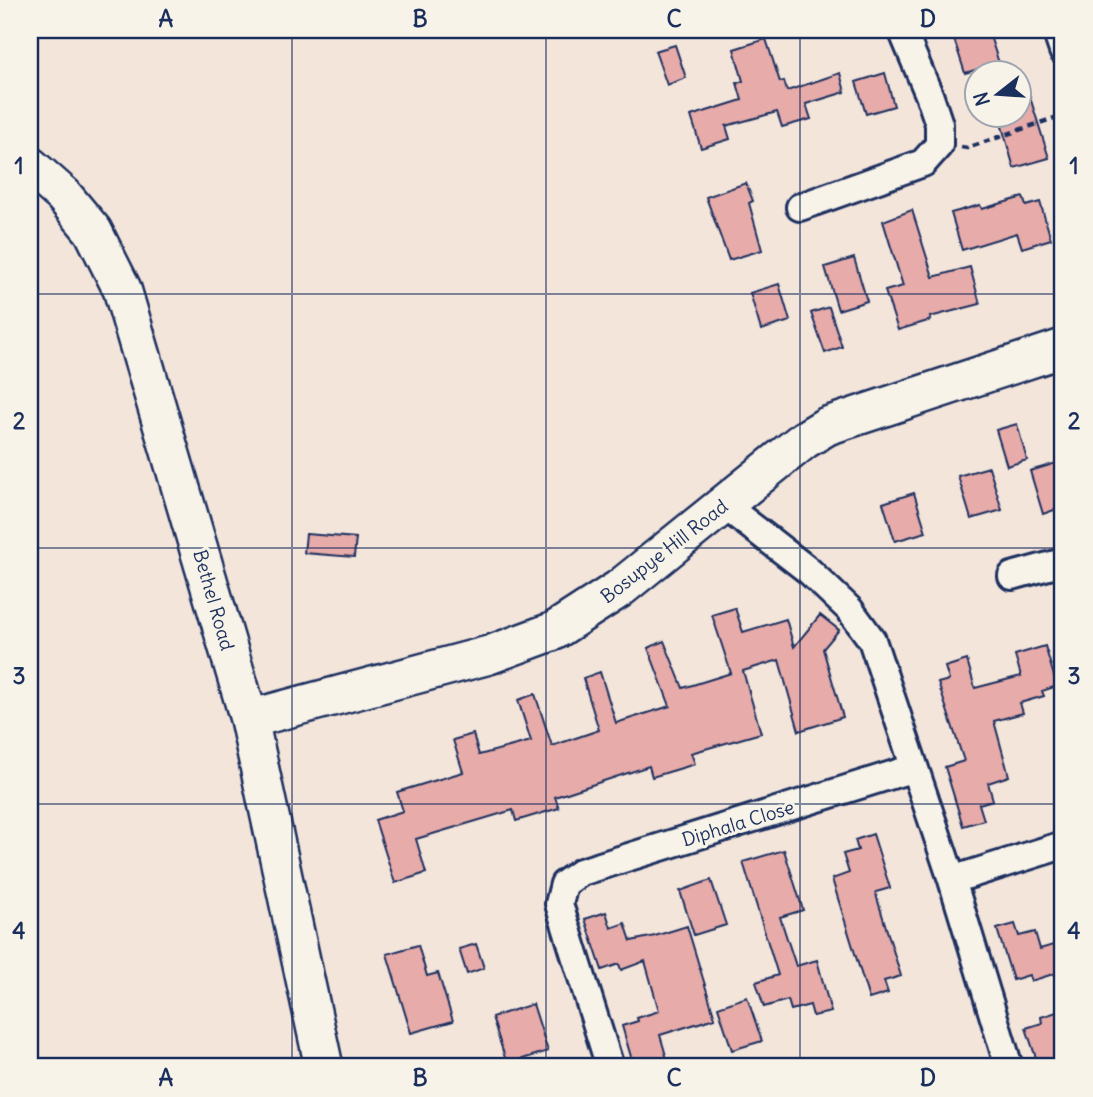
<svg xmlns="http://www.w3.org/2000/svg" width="1093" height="1097" font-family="Delius,sans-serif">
<rect width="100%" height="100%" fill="#f4e5db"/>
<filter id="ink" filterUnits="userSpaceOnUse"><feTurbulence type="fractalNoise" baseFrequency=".0143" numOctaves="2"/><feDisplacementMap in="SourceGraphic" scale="14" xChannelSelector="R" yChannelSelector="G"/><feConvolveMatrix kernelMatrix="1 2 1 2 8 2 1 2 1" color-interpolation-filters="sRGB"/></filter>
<g filter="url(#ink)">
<!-- building -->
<path fill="#e7aba9" stroke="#1b2f5e" stroke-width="2" d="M951 30H988L999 63 965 73Z
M766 39 780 82 784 81 787 91 840 73 845 92 806 104 811 119 782 127 777 112 726 126 730 139 701 148 691 116 742 100 737 83 743 81 734 49Z
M675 45 686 78 667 85 655 51Z
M885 73 894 106 866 114 856 82Z
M1024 78 1049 158 1014 168 999 116H1019V79Z
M746 183 753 201 749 203 762 250 729 260 706 197Z
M1023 197 1026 206 1040 202 1051 239 1022 248 1017 233 962 250 951 213 980 205 982 209Z
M912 210 933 277 970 267 980 304 930 317 931 320 898 330 885 291 903 286 883 221Z
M854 258 867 301 838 310 825 267Z
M779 284 790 321 761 330 750 293Z
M829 307 842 347 825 353 811 313Z
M1017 424 1027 460 1007 466 996 430Z
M1063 461V507L1043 514 1030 471Z
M989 467 1002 510 971 519 958 476Z
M914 493 926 532 895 541 883 503Z
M306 534 356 538 354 557 304 553Z
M735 608 743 632 786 619 794 647 820 615 839 630 823 649 843 717 799 731 779 660 743 671 761 733 691 753 695 764 652 777 649 766 555 797 559 808 516 821 513 810 416 839 426 873 395 883 375 820 403 811 397 792 463 772 453 740 473 734 479 755 531 741 518 700 535 694 552 746 599 730 583 678 600 672 616 723 670 706 648 648 664 641 683 688 731 673 712 615Z
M1045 646 1057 686 1042 691 1044 696 1020 703 1023 713 994 721 1009 776 988 783 993 800 979 804 984 820 963 826 945 767 964 761 938 683 949 680 945 667 967 660 975 688 1021 676 1015 655Z
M873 834 890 888 876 892 877 898 901 976 884 981 888 993 869 999 832 879 849 873 843 854 858 850 855 840Z
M784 850 803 910 780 917 796 966 817 960 831 1012 813 1016 810 1005 791 1010 788 1000 764 1007 756 982 778 975 743 862Z
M711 880 726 925 694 935 680 891Z
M606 912 611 928 625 923 631 941 655 936 687 926 715 1018 660 1035 667 1059 634 1067 622 1026 638 1021 637 1018 659 1011 645 961 621 970 619 964 602 970 585 919Z
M1015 924 1019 936 1035 932 1040 949 1063 942V971L1031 981 1029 975 1013 980 997 929Z
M476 944 484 968 467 974 459 949Z
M418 945 427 976 438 973 453 1021 411 1033 387 954Z
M747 997 762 1041 732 1050 718 1007Z
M533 1004 548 1051 507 1064 492 1017Z
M1063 1010V1067H1039L1026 1028 1042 1023 1041 1017Z"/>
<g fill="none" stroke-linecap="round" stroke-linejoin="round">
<!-- street casing -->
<g stroke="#1b2f5e" stroke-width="32">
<path id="street" d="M1056 30 1063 51
M800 207 923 163 939 145V124L930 97 902 30
M724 505 809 571 850 610 872 640 952 880 1009 1067
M1012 576 1063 562
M952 880 1063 845
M610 1067 559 904 564 884 581 872 914 768"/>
</g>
<!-- secondary casing -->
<g stroke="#1b2f5e" stroke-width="42">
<path id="secondary" d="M30 166 63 195 93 231 122 289 249 719 324 1067
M249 719 489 655 554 631 619 589 804 440 827 426 1063 348"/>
</g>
<!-- path -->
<path stroke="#1b2f5e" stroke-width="4.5" stroke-dasharray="7 5" stroke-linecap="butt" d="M961 147 967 148 1063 115"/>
<!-- street -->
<use href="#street" stroke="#f7f3e8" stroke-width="26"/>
<!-- secondary -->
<use href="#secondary" stroke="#f7f3e8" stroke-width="37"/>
</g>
</g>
<!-- grid -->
<path fill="none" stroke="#1b2f5e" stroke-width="2" stroke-opacity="0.55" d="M292 30V1067M546 30V1067M800 30V1067M30 294H1063M30 548H1063M30 804H1063"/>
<g text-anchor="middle" stroke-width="6" stroke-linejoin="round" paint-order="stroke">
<!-- street labels -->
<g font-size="19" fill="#1b2f5e" stroke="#f7f3e8">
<text transform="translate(664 551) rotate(-38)" y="7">Bosupye Hill Road</text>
<text transform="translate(214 600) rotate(74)" y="7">Bethel Road</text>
<text transform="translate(738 823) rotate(-17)" y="7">Diphala Close</text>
</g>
</g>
<!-- margin -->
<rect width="1093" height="1097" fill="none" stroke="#f7f3e8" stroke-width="77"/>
<!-- north arrow -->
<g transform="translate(998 94) rotate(253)"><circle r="33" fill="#f7f3e8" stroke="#9fa5b1" stroke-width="2"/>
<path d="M0-5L12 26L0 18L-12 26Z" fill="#1b2f5e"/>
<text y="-10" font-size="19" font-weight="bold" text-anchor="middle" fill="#1b2f5e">N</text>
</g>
<rect x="38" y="38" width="1016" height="1020" fill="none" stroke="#1b2f5e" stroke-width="2.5"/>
<g font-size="23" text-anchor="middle" font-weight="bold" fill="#1b2f5e">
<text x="166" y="27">A</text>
<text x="420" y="27">B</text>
<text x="674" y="27">C</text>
<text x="928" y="27">D</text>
<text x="19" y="174">1</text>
<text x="1074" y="174">1</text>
<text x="19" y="429">2</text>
<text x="1074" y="429">2</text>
<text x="19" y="684">3</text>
<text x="1074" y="684">3</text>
<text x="19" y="939">4</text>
<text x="1074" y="939">4</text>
<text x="166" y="1086">A</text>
<text x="420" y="1086">B</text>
<text x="674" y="1086">C</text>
<text x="928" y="1086">D</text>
</g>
</svg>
